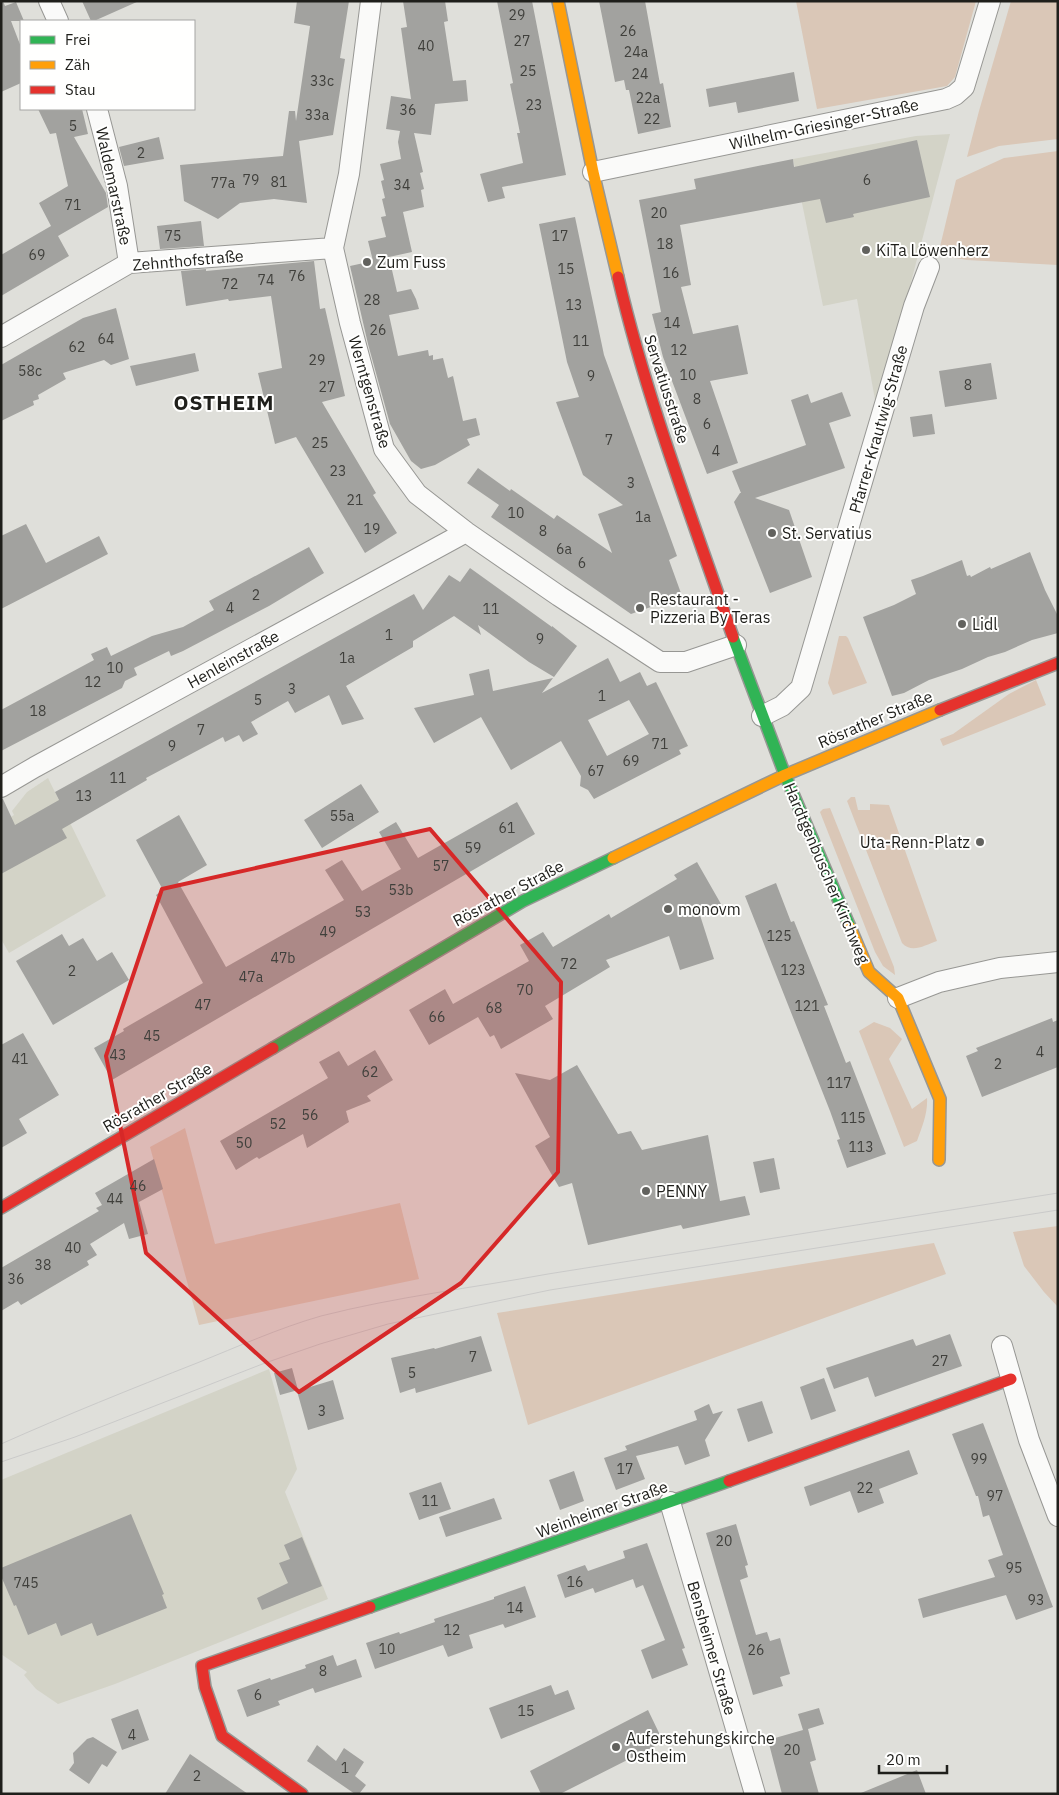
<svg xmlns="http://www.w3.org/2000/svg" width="1059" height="1795" font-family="'IBM Plex Sans',sans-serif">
<rect width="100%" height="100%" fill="#dfdfda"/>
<!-- built -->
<path fill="#d3d3c7" d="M950 134 877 411 857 299 823 306 793 159 916 136Z
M48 778 106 896 9 953 1 939V823L14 815 12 811 27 792Z
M269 1369 297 1469 285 1492 328 1599 115 1684 58 1704 36 1689 24 1675 27 1672 1 1654V1480Z"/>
<!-- green -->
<path fill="#dac7b7" d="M796 1H976L955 77 947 86 817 109Z
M1011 1H1058V139L999 146 967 157 979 111Z
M1058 151V265L967 260 938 255 956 180 1004 158Z
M839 636H846L848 638 867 683 833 695 828 683Z
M1036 680 1046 705 943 746 940 739 953 734 1009 694Z
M851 797H855L858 810H870V804L889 805 937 941C925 945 912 954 902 943L849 806 847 801Z
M830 808 894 967 895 975 883 966 875 952 820 812 823 809Z
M874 1022 890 1028 902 1039 889 1059 912 1109 927 1098C928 1113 922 1127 917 1141L904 1147 859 1031Z
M185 1128 215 1244 400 1203 419 1279 199 1325 150 1147Z
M1058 1226V1307L1044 1292 1024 1266 1013 1232Z
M934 1243 946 1274 528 1425 497 1313Z"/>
<!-- building -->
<path fill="#a2a29f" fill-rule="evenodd" d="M1 1H3L5 6 16 2 24 21H11L21 47V83L1 92Z
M82 1H139L94 21H91Z
M297 1H349L340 58 345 59 333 135 299 141 307 203 274 199 240 203 218 219 184 201 180 165 283 156 289 111H295L296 121 310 26 294 23Z
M403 1H445L448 21 444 22 453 81 466 80 468 101 435 104 431 135 414 133 423 172 420 173 424 189 421 190 424 207 403 212 412 252 389 257 397 292 411 289 416 299 419 309 389 315 398 356 428 350 429 356 433 355V360L443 358 448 378 453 376 463 421 476 418 480 435 467 439 470 445 435 465 421 469 411 461 390 424 368 344 350 266 373 261 368 241 386 237 381 217 386 216 382 199 385 198 381 181 384 180 380 164 401 159 398 142 400 131 386 129 391 96 411 99 401 28 407 27Z
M497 1H532L566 175 502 187 505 198 488 202 480 174 523 163 517 133H520L510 84 513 83Z
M599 1H645L660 84 663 83 671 127 638 134 629 90H626L624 80 615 82Z
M794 72 799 101 738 113 736 102 709 107 706 89Z
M38 109H82L88 134 74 137 106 193 108 207 58 236 69 256 1 296V255L51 226 39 203 68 186 56 133 50 134Z
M159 137 164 159 124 166 119 147Z
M917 140 930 197 853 214 854 217 826 223 820 199 680 225 691 285 681 287 693 334 738 325 748 374 710 381 738 463 707 474 663 357 652 314 661 312 639 200 696 189 694 179 793 159 794 167Z
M575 217 604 355 677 556 669 560 682 596 631 614 491 517 499 505 467 483 478 468 510 491 511 489 554 519 557 515 612 553 598 514 623 505 583 475 556 402 579 397 567 362 539 224Z
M201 221 204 246 160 249 157 226Z
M314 261 320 309 325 308 345 396 322 402 376 493 373 495 397 533 365 553 296 437 275 444 258 373 282 368 271 296 229 301 228 299 186 306 181 271 206 269V271Z
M116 308 129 359 111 365 104 360 63 373 66 379 38 395 39 399 33 401 34 405 1 421V365L83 318Z
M195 353 199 371 136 386 130 366Z
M991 363 997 399 945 407 939 371Z
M842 392 851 416 829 423 845 468 755 498 789 510 812 577 770 593 734 502 740 493H741L732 471 806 445 791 400 808 394 811 403Z
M932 414 935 434 913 437 910 417Z
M26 524 46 563 99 536 108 554 1 609V536Z
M309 547 324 573 269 606 183 651 171 656 169 651 134 668 137 675 125 681 122 688 1 751V710L94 660 91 654 107 647 111 656 152 636 183 627 214 610 209 601Z
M1030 552 1045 590 1058 616V633L1032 640 1005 652 988 657 962 669 929 680 904 693 892 696 863 617 894 605 916 594 911 580 923 576 962 560 967 576 970 575 971 577 990 567 991 569Z
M470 568 552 627V626L577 646 554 677 529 662 478 625 481 635 454 616 413 641V647L346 686 364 719 342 725 329 695 295 713 288 701 251 722 258 734 243 742 239 735 225 742 223 737 146 778 147 780 62 829 67 838 1 874V799H3L15 825 59 800 55 792 414 594 423 610 449 575 460 582Z
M608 658 620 682 640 672 647 686 656 682 688 746 679 750 681 754 594 799 588 790 580 786 581 776 561 741 511 770 481 717 434 743 414 708 474 695 469 674 489 669 493 691 553 678 542 693ZM629 700 649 734 607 756 588 720Z
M361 784 379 812 322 848 304 820Z
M517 802 535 834 112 1080 94 1048 124 1031 123 1029 203 983 156 895 163 890 136 840 179 815 207 865 178 882 226 967 344 900 325 870 342 860 362 891 401 869 379 832 396 822 418 858Z
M697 862 721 904 699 912 714 959 680 970 669 936 606 960 610 967 545 1006 553 1019 501 1049 494 1035 490 1037 478 1017 429 1045 409 1010 445 989 453 1004 529 961 520 945 543 932 553 947 609 914 611 918 677 879 674 875Z
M776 883 791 922 794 921 828 1005 824 1006 846 1063 850 1061 886 1154 847 1168 837 1140 840 1139 830 1111 745 896Z
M62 934 69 946 83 938 97 961 112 952 129 980 53 1025 16 961Z
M1052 1018 1053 1022 1058 1020V1067L982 1097 966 1056 978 1051 976 1048Z
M23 1033 59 1095 19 1119 27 1133 1 1148V1045Z
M375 1050 393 1080 367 1096 371 1101 346 1111 349 1122 307 1148 303 1134 259 1159 257 1157 236 1170 220 1141 328 1078 319 1062 339 1051 348 1066Z
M577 1065 618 1134 631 1131 642 1150 708 1135 720 1201 745 1196 750 1215 683 1229 681 1225 588 1245 572 1183 559 1187 535 1146 550 1137 515 1073 550 1080Z
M774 1158 780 1189 760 1193 753 1162Z
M154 1159 163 1189 139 1202 148 1234 129 1239 124 1223 90 1244 97 1255 87 1261 89 1265 21 1305 18 1301 1 1311V1268L99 1211 96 1208 102 1205 95 1193Z
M950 1334 962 1366 875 1397 868 1377 834 1389 826 1368 913 1339 916 1346Z
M481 1336 492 1371 416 1393 415 1388 400 1393 391 1358 434 1348 435 1349Z
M292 1368 298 1390 280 1395 274 1373Z
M824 1378 836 1411 811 1420 800 1387Z
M333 1380 344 1419 308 1430 297 1391Z
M762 1401 773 1433 748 1442 737 1409Z
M709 1404 713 1414 723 1411 705 1440 710 1456 685 1465 678 1446 636 1456 645 1479 616 1490 604 1458 627 1450 625 1446 697 1420 694 1411Z
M983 1423 1053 1607 1016 1620 1006 1595 923 1618 918 1599 995 1577 988 1560 1003 1555 989 1515 983 1517 978 1496H976L952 1434Z
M909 1450 918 1474 879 1489 884 1503 858 1513 850 1491 810 1506 804 1487Z
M574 1471 584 1501 560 1510 549 1480Z
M441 1482 451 1509 419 1520 409 1493Z
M494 1498 502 1519 446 1537 439 1517Z
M131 1514 164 1594 162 1595 167 1608 97 1636 92 1623 61 1636 56 1623 28 1635 16 1605 14 1606 1 1576V1568Z
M736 1524 748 1565 745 1566 748 1577 740 1580 756 1635 767 1632 770 1641 780 1638 790 1674 780 1677 783 1686 753 1695 706 1533Z
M302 1537 322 1586 262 1610 257 1598 288 1583 279 1563 290 1559 284 1545Z
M647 1543 685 1648 682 1649 688 1665 652 1679 641 1650 665 1640 643 1585 636 1588 633 1579 595 1593 593 1588 565 1598 557 1575 585 1565 588 1571 625 1558 623 1551Z
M525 1586 536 1617 505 1628 503 1624 469 1635 473 1648 448 1657 443 1645 375 1669 366 1643 399 1632 400 1634 435 1622 434 1619 494 1599V1597Z
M333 1655 337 1666 356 1659 362 1677 315 1693 313 1688 278 1701 280 1705 247 1717 237 1690 270 1678 271 1680 306 1668 305 1665Z
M551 1685 555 1695 568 1690 575 1709 501 1739 489 1708Z
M819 1708 824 1724 808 1729 816 1760 810 1762 819 1794H782L768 1740 803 1730 798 1714Z
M138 1709 149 1740 122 1750 111 1719Z
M648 1710 660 1735 652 1741 655 1746 560 1794H541L530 1771Z
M93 1737 117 1752 107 1767 102 1764 89 1784 69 1770 74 1763 73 1753 87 1739Z
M317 1745 336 1761 344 1748 364 1762 355 1776 366 1785 359 1794H355L307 1761Z
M190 1754 248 1794H165Z
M917 1770 926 1794H861V1793Z"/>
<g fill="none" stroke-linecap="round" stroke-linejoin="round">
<!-- street casing -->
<g stroke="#979794" stroke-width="22">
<path id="street" d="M49 1 58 21
M371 1 349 174 333 248 350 323 384 449 417 494 466 532 559 596 660 662H686L736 645
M97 109 117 186 129 263
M593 172 946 99 955 95 964 87 990 1
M1 337 129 263 333 248
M762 716 782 706 801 688 914 306 929 267
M1 787 35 767 466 532
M898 998 939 982 1000 968 1058 962
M1002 1346 1029 1440 1058 1516
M670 1502 755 1794"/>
</g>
<!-- fast casing -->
<g stroke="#979794" stroke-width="14">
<path id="fast" d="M733 637 785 775 850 927
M273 1048 523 901 613 858
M370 1607 729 1481"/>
</g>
<!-- slow casing -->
<g stroke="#979794" stroke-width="14">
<path id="slow" d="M558 1 593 172 618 277
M613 858 785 775 940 710
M850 927 869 972 898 998 940 1099 939 1160"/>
</g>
<!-- jam casing -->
<g stroke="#979794" stroke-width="14">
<path id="jam" d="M618 277C647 400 692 518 733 637
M940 710 1058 663
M1 1208 273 1048
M729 1481 1011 1379
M302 1794 222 1736 205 1687 202 1666 370 1607"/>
</g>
<!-- street -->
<use href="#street" stroke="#fafaf9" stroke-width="20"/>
<!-- fast -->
<use href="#fast" stroke="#30b455" stroke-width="11"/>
<!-- slow -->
<use href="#slow" stroke="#ff9f0a" stroke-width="11"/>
<!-- jam -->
<use href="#jam" stroke="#e5322d" stroke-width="11"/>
<!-- tram -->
<path stroke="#cacac9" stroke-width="1" d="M1 1444C66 1415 131 1389 197 1363 237 1347 279 1328 321 1316 395 1297 472 1288 548 1274L1058 1193
M1 1462 75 1437 265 1363 320 1344 388 1324 550 1290 1058 1210"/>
</g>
<!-- marked area -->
<path fill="#d62828" fill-opacity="0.2" stroke="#d62828" stroke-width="4" stroke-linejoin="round" d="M430 829 561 982 558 1172 461 1283 299 1392 146 1253 106 1056 162 889Z"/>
<!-- markers -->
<g fill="#62625e" stroke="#fffffe" stroke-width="2">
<circle cx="866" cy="250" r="5"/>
<circle cx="367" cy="262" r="5"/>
<circle cx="772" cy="533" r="5"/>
<circle cx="640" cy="608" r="5"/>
<circle cx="962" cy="624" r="5"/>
<circle cx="980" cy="842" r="5"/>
<circle cx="668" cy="909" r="5"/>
<circle cx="646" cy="1191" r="5"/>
<circle cx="616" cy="1747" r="5"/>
</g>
<g text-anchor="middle" stroke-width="4" stroke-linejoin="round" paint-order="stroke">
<!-- number labels -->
<g font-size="14" fill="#40403c">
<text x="517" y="20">29</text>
<text x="628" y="36">26</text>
<text x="522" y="46">27</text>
<text x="426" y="51">40</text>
<text x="636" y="57">24a</text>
<text x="528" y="76">25</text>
<text x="640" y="79">24</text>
<text x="322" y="86">33c</text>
<text x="648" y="103">22a</text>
<text x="534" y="110">23</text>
<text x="408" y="115">36</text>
<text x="317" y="120">33a</text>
<text x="652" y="124">22</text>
<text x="73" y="131">5</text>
<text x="141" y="158">2</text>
<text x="251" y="185">79</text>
<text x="867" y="185">6</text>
<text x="279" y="187">81</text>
<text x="223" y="188">77a</text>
<text x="402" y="190">34</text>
<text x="73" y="210">71</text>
<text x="659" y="218">20</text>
<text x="173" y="241">75</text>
<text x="560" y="241">17</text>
<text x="665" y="249">18</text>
<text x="37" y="260">69</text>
<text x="566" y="274">15</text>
<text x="671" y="278">16</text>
<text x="297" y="281">76</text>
<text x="266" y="285">74</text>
<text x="230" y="289">72</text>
<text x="372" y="305">28</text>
<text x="574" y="310">13</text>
<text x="672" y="328">14</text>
<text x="378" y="335">26</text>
<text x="106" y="344">64</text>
<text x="581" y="346">11</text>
<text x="77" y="352">62</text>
<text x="679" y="355">12</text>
<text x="317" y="365">29</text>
<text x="30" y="376">58c</text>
<text x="688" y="380">10</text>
<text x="591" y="381">9</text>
<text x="968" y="390">8</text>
<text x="327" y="392">27</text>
<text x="697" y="404">8</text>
<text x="707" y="429">6</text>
<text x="609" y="445">7</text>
<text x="320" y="448">25</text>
<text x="716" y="456">4</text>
<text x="338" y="476">23</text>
<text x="631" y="488">3</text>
<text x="355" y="505">21</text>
<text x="516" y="518">10</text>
<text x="643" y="522">1a</text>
<text x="372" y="534">19</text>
<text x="543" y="536">8</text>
<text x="564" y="554">6a</text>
<text x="582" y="568">6</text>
<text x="256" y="600">2</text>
<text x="230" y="613">4</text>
<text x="491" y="614">11</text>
<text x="389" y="640">1</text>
<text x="540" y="644">9</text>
<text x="347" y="663">1a</text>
<text x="115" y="673">10</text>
<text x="93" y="687">12</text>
<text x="292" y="694">3</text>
<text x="602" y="701">1</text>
<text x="258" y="705">5</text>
<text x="38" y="716">18</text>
<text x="201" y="735">7</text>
<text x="660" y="749">71</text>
<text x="172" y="751">9</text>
<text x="631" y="766">69</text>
<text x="596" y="776">67</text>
<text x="118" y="783">11</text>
<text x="84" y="801">13</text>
<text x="342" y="821">55a</text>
<text x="507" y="833">61</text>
<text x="473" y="853">59</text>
<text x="441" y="871">57</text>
<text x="401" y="895">53b</text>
<text x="363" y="917">53</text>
<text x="328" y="937">49</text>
<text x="779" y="941">125</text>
<text x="283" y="963">47b</text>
<text x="569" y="969">72</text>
<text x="793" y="975">123</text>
<text x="72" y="976">2</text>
<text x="251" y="982">47a</text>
<text x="525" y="995">70</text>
<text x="203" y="1010">47</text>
<text x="807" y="1011">121</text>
<text x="494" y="1013">68</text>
<text x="437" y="1022">66</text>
<text x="152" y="1041">45</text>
<text x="1040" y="1057">4</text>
<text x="118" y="1060">43</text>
<text x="20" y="1064">41</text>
<text x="998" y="1069">2</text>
<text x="370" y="1077">62</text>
<text x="839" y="1088">117</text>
<text x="310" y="1120">56</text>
<text x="853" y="1123">115</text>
<text x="278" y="1129">52</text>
<text x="244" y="1148">50</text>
<text x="861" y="1152">113</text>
<text x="138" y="1191">46</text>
<text x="115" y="1204">44</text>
<text x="73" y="1253">40</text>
<text x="43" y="1270">38</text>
<text x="16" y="1284">36</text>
<text x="473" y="1362">7</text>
<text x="940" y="1366">27</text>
<text x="412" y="1378">5</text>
<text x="322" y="1416">3</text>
<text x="979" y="1464">99</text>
<text x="625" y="1474">17</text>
<text x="865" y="1493">22</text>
<text x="995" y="1501">97</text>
<text x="430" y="1506">11</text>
<text x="724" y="1546">20</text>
<text x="1014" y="1573">95</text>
<text x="575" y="1587">16</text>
<text x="26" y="1588">745</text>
<text x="1036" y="1605">93</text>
<text x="515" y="1613">14</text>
<text x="452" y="1635">12</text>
<text x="387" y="1654">10</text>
<text x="756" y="1655">26</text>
<text x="323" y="1676">8</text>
<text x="258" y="1700">6</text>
<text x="526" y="1716">15</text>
<text x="132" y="1740">4</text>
<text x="792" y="1755">20</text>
<text x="345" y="1773">1</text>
<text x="197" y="1781">2</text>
</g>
<!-- street labels -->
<g font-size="16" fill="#1f1f1b" stroke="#fffffe">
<text transform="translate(824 124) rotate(-12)" y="6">Wilhelm-Griesinger-Straße</text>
<text transform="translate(114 186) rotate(78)" y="6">Waldemarstraße</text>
<text transform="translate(188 260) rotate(-5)" y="6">Zehnthofstraße</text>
<text transform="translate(667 389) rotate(72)" y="6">Servatiusstraße</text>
<text transform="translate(370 392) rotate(74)" y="6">Werntgenstraße</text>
<text transform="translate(878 429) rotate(-74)" y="6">Pfarrer-Krautwig-Straße</text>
<text transform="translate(233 659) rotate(-29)" y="6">Henleinstraße</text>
<text transform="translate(875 719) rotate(-23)" y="6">Rösrather Straße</text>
<text transform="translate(827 873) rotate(67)" y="6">Hardtgenbuscher Kirchweg</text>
<text transform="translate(508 893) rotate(-28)" y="6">Rösrather Straße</text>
<text transform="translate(157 1097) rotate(-30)" y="6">Rösrather Straße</text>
<text transform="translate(602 1509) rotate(-20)" y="6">Weinheimer Straße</text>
<text transform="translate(712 1648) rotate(74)" y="6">Bensheimer Straße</text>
</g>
<!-- poi labels -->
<g font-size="16" fill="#1f1f1b" stroke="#fffffe" text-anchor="start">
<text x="876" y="256">KiTa Löwenherz</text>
<text x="377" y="268">Zum Fuss</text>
<text x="782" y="539">St. Servatius</text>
<text x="650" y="605">Restaurant -<tspan x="650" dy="18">Pizzeria By Teras</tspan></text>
<text x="972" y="630">Lidl</text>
<text x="970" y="848" text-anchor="end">Uta-Renn-Platz</text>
<text x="678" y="915">monovm</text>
<text x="656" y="1197">PENNY</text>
<text x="626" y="1744">Auferstehungskirche<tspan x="626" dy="18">Ostheim</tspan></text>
</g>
<!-- district labels -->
<g font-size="21" font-weight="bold" letter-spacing="1" fill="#1f1f1b" stroke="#fffffe">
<text x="224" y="410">OSTHEIM</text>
</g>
</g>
<!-- border -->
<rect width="1059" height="1795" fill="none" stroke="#1f1f1b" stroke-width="5"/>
<!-- legend -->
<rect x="20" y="20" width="175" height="90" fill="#fffffe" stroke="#a5a5a3"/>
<rect x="30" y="36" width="25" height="8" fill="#30b455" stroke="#a5a5a3"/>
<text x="65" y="45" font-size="15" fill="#1f1f1b">Frei</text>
<rect x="30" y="61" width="25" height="8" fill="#ff9f0a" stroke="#a5a5a3"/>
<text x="65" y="70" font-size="15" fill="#1f1f1b">Zäh</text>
<rect x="30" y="86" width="25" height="8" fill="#e5322d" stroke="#a5a5a3"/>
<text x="65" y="95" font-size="15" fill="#1f1f1b">Stau</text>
<!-- scale -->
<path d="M879 1765v8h68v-8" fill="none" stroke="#1f1f1b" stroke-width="2.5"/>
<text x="886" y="1765" font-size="15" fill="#1f1f1b" stroke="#fffffe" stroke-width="4" paint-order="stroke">20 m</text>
</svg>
